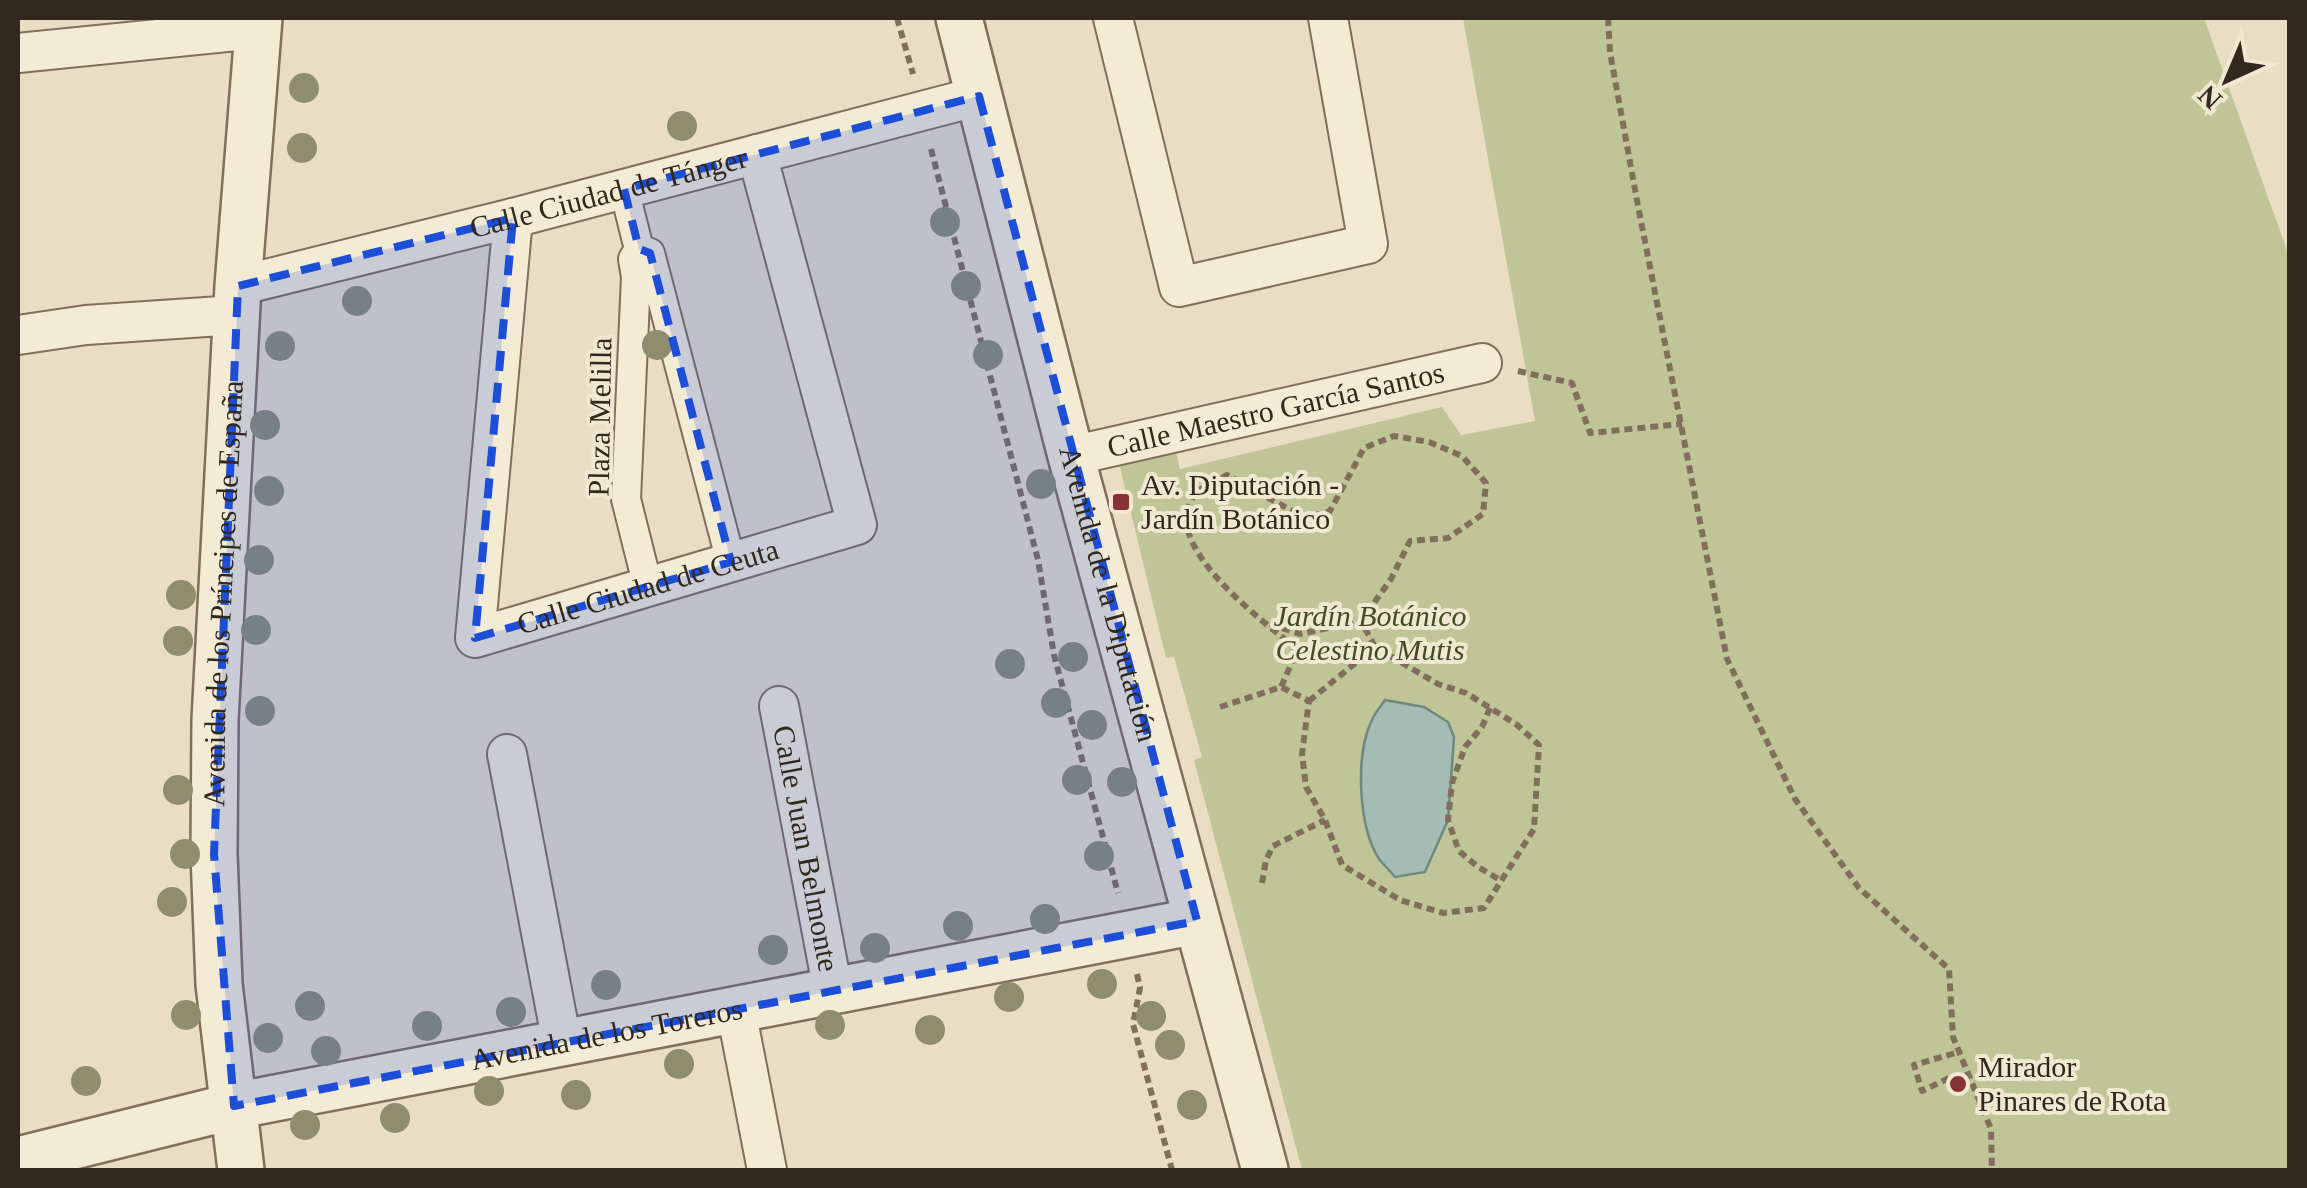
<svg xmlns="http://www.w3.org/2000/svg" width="2307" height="1188" font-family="'Times New Roman',serif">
<rect width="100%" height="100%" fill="#e9ddc3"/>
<!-- green -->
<path fill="#c0c598" d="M1463 18H2204L2289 256V1170H1302L1194 760 1202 757 1174 657 1166 658 1118 459 1174 445 1180 469 1442 407 1461 435 1535 421Z"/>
<!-- water -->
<path fill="#a5bcb5" stroke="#6d8982" stroke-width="2.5" d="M1385 700 1424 707 1448 722 1454 737 1448 820 1425 872 1395 877C1390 871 1384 865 1379 859 1358 826 1355 754 1372 720 1375 713 1381 706 1385 700Z"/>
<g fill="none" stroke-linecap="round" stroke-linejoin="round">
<!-- pedestrian casing -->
<g stroke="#816f5c" stroke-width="32">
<path id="pedestrian" d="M624 189 639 249 633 259 636 277 626 499 648 587
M639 249 650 253 731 562"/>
</g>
<!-- minor casing -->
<g stroke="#816f5c" stroke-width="42">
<g id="minor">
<path d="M1113 18 1179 287 1368 244 1328 18"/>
<path d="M18 53 258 29"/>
<path id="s1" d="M513 218 475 638 857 525 757 154"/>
<path id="s2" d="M238 286 513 218 979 96"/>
<path d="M18 335 86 325 236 315"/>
<path id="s3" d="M1071 456 1482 363"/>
<path id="s4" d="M779 706 833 991"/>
<path d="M507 754 562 1043"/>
<path d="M736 1010 767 1170"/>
</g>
</g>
<!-- tertiary casing -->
<g stroke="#816f5c" stroke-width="50">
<g id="tertiary">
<path id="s5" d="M959 18 1071 456 1265 1170"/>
<path id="s6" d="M18 1160 234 1106 1197 921"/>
<path id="s7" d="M241 1170 219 984 214 854 215 720 238 286 259 18"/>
</g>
</g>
<!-- path -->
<path stroke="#816f5c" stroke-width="6" stroke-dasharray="8 5" stroke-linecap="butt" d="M897 18 913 74
M1608 18 1610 52 1638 206 1727 659 1795 799 1859 888 1949 969 1953 1037 1991 1129 1992 1170
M931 149 1038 560 1054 655 1118 893
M1518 371 1572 383 1590 433 1682 424
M1270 624 1300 634 1361 621
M1309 701 1375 647
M1220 707 1281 687 1309 701 1302 754 1306 787 1325 820 1342 865 1400 900 1443 913 1484 908 1534 829 1539 745 1516 724 1466 693 1438 684 1375 647 1361 621 1391 579 1410 541 1448 538 1483 514 1486 483 1462 456 1429 442 1394 436 1364 448 1330 511 1305 518 1227 475 1194 493C1192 500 1187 508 1187 516 1182 560 1263 622 1295 647L1293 660 1281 687
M1490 708 1482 727 1465 747 1452 783 1448 820 1459 851 1478 867 1502 881
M1262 883 1266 860 1273 846 1325 820
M1137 974 1140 988 1133 1024 1172 1170
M1949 1078 1922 1091 1914 1065 1959 1052"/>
<!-- pedestrian -->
<use href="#pedestrian" stroke="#f4ebd5" stroke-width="28"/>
<!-- minor -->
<use href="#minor" stroke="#f4ebd5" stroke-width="38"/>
<!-- tertiary -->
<use href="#tertiary" stroke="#f4ebd5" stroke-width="45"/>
</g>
<!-- trees -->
<g fill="#8e8d6d">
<circle cx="304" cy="88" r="15"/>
<circle cx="682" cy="126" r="15"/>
<circle cx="302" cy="148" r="15"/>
<circle cx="945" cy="222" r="15"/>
<circle cx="966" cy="286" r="15"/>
<circle cx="357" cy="301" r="15"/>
<circle cx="657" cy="345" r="15"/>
<circle cx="280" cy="346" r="15"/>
<circle cx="988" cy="355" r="15"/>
<circle cx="265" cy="425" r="15"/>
<circle cx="1041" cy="484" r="15"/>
<circle cx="269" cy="491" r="15"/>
<circle cx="259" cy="560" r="15"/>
<circle cx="181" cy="595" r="15"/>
<circle cx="256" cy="630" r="15"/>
<circle cx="178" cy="641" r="15"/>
<circle cx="1073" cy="657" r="15"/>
<circle cx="1010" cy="664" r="15"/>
<circle cx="1056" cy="703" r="15"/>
<circle cx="260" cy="711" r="15"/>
<circle cx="1092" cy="725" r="15"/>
<circle cx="1077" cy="780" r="15"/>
<circle cx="1122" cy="782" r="15"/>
<circle cx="178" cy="790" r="15"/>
<circle cx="185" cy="854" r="15"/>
<circle cx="1099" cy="856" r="15"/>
<circle cx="172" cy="902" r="15"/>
<circle cx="1045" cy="919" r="15"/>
<circle cx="958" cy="926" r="15"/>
<circle cx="875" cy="948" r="15"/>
<circle cx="773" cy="950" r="15"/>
<circle cx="1102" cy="984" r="15"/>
<circle cx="606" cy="985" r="15"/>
<circle cx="1009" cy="997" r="15"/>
<circle cx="310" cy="1006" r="15"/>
<circle cx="511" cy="1012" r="15"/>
<circle cx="186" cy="1015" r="15"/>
<circle cx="1151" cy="1016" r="15"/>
<circle cx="830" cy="1025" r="15"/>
<circle cx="427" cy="1026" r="15"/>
<circle cx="930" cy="1030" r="15"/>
<circle cx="268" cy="1038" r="15"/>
<circle cx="1170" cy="1045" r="15"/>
<circle cx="326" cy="1051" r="15"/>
<circle cx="679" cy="1064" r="15"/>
<circle cx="86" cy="1081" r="15"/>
<circle cx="489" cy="1091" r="15"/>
<circle cx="576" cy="1095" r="15"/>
<circle cx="1192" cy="1105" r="15"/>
<circle cx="395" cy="1118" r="15"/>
<circle cx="305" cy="1125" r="15"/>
</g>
<!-- marked area -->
<path fill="#1d4ed8" fill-opacity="0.2" stroke="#1d4ed8" stroke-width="8" stroke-dasharray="20 12" stroke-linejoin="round" d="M979 96 1197 921 234 1106 214 854 238 286 513 218 475 638 731 562 650 253 639 249 624 189Z"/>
<!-- markers -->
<g fill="#893234" stroke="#f1e8d2" stroke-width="4">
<rect x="1111" y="492" width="20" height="20" rx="5"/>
<circle cx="1958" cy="1084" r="10"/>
</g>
<g text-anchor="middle" stroke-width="8" stroke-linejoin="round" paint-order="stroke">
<!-- street labels -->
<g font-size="30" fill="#32281e" stroke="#f1e8d2">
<text dy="10" stroke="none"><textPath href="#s2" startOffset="382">Calle Ciudad de Tánger</textPath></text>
<text dy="10" stroke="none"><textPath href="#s3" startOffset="210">Calle Maestro García Santos</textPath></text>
<text transform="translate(600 417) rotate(-89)" y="10">Plaza Melilla</text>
<text dy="10" stroke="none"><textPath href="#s1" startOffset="602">Calle Ciudad de Ceuta</textPath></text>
<text dy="10" stroke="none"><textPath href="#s7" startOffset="578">Avenida de los Príncipes de España</textPath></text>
<text dy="10" stroke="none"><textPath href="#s5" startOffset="595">Avenida de la Diputación</textPath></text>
<text dy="10" stroke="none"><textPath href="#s4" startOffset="145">Calle Juan Belmonte</textPath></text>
<text dy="10" stroke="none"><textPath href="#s6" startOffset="602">Avenida de los Toreros</textPath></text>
</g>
<!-- poi labels -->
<g font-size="30" fill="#32281e" stroke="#f1e8d2" text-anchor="start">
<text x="1141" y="495">Av. Diputación -<tspan x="1141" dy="34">Jardín Botánico</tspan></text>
<text x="1978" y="1077">Mirador<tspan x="1978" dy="34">Pinares de Rota</tspan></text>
</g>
<!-- park labels -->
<g font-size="30" font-style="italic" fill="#434c27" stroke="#f1e8d2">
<text x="1370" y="626">Jardín Botánico<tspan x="1370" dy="34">Celestino Mutis</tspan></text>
</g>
</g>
<!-- border -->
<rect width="2307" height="1188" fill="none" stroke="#32281e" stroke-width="40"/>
<!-- north arrow -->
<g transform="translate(2227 80) rotate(224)" stroke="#f1e8d2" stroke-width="8" paint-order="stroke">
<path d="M0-8L18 38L0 25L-18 38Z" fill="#32281e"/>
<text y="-15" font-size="28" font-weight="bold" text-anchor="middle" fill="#32281e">N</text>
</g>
</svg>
